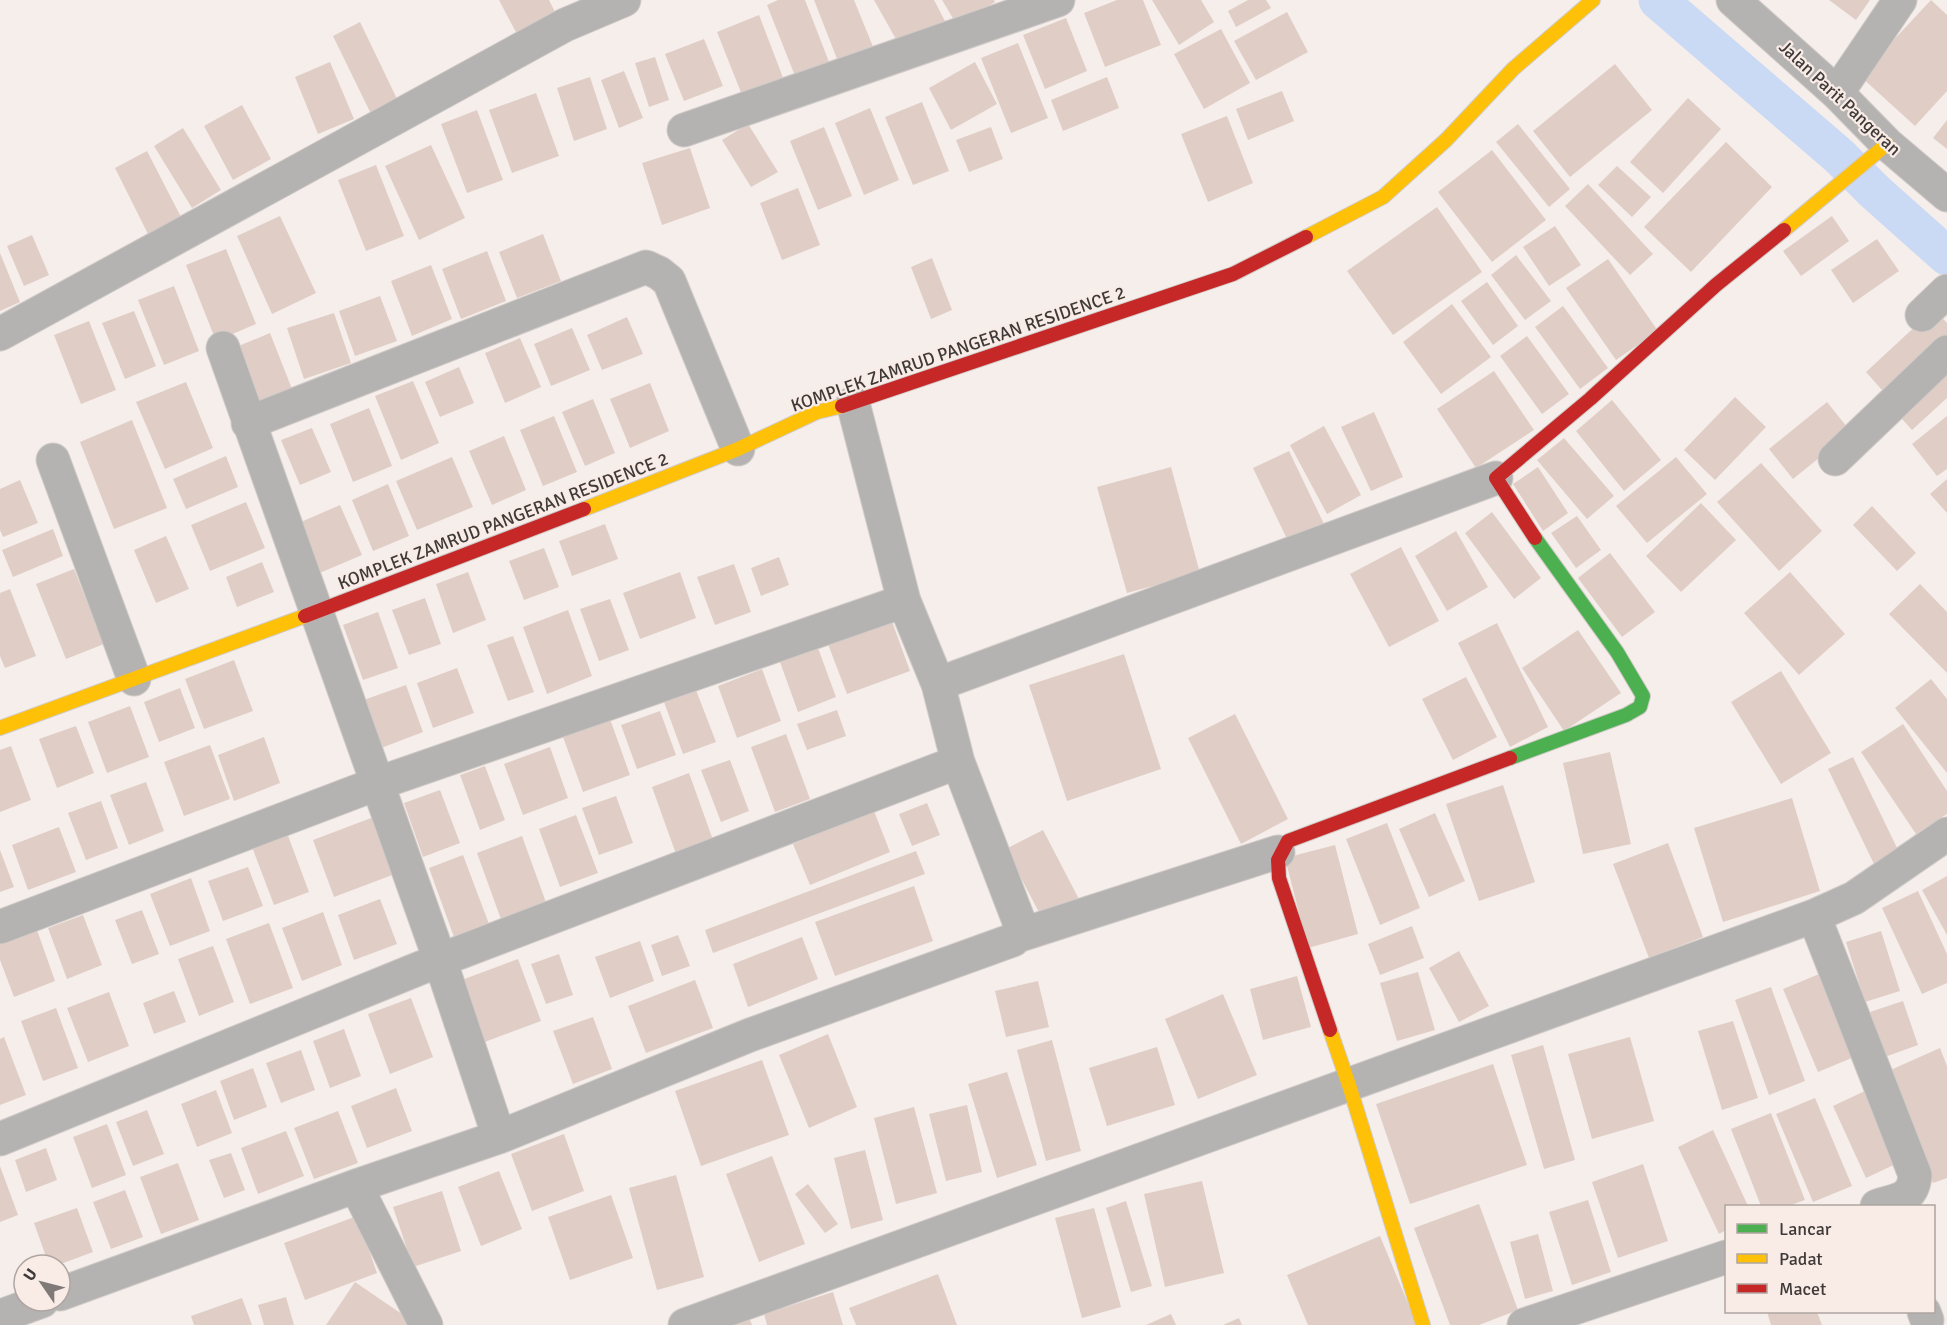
<svg xmlns="http://www.w3.org/2000/svg" width="1947" height="1325" font-family="Signika,sans-serif">
<rect width="100%" height="100%" fill="#f5eeeb"/>
<g fill="none" stroke-linecap="round" stroke-linejoin="round">
<!-- canal -->
<path stroke="#cadaf4" stroke-width="39" d="M1658 0 1839 156 1874 191 1947 256"/>
</g>
<!-- building -->
<path fill="#e0cec6" d="M499 0H549L558 18 519 38Z
M778 0H805L831 67 797 81 767 5Z
M814 0H854L878 59 843 74Z
M874 0H934L946 23 901 48Z
M942 0H994L995 2 957 25Z
M1117 0H1143L1161 45 1105 67 1084 13Z
M1152 0H1201L1214 22 1179 45Z
M1248 0H1266L1271 8 1236 27 1228 11Z
M1829 0H1870L1856 20Z
M1931 0 1947 15V91L1915 126 1860 76Z
M1287 12 1308 52 1256 80 1234 41Z
M759 15 787 88 746 105 717 32Z
M1066 18 1087 71 1045 89 1023 35Z
M360 22 399 103 372 116 333 36Z
M1221 29 1250 83 1204 109 1174 54Z
M704 39 723 86 684 101 665 54Z
M1018 43 1048 118 1011 133 981 58Z
M655 57 669 100 649 107 635 63Z
M330 62 354 119 318 134 295 77Z
M975 62 997 104 951 130 929 88Z
M1615 64 1652 110 1570 177 1533 131Z
M624 71 643 118 619 128 601 80Z
M590 77 607 129 574 141 557 88Z
M1107 77 1119 108 1063 131 1051 100Z
M1282 91 1294 121 1248 140 1236 109Z
M536 93 559 156 512 173 489 110Z
M1688 98 1721 129 1663 193 1630 162Z
M922 102 949 171 913 185 885 117Z
M242 105 271 159 233 180 204 126Z
M870 108 899 180 864 195 835 123Z
M477 110 503 180 467 193 441 124Z
M1227 116 1253 183 1208 202 1181 134Z
M1947 120V149L1933 138Z
M748 124 778 172 751 187 722 140Z
M1518 124 1570 189 1549 207 1496 142Z
M824 127 852 196 818 210 790 141Z
M991 127 1003 159 969 172 956 140Z
M183 128 221 190 192 208 154 146Z
M1726 142 1772 187 1691 272 1644 227Z
M431 145 465 218 419 240 385 166Z
M690 148 710 208 662 225 642 163Z
M1492 150 1546 220 1492 262 1438 192Z
M147 151 181 217 148 234 115 168Z
M376 165 404 236 366 251 338 180Z
M1617 166 1651 197 1632 217 1598 185Z
M1588 184 1653 254 1630 275 1565 206Z
M798 188 820 245 782 260 760 203Z
M1437 207 1482 272 1393 335 1347 271Z
M280 216 316 293 272 314 237 236Z
M1832 216 1849 241 1801 276 1783 251Z
M1555 226 1581 265 1549 286 1523 247Z
M543 234 561 281 517 298 499 252Z
M32 235 49 275 24 286 7 246Z
M1877 239 1899 271 1853 303 1831 270Z
M226 249 256 324 216 341 186 265Z
M487 251 506 301 461 319 442 269Z
M0 253 20 302 0 311Z
M1516 255 1551 301 1525 320 1491 275Z
M932 258 952 310 931 319 911 267Z
M1608 259 1658 331 1616 360 1566 288Z
M431 265 452 319 412 336 391 281Z
M1487 282 1518 326 1493 345 1461 301Z
M174 286 199 351 164 365 138 300Z
M380 296 397 341 355 356 339 311Z
M1452 304 1491 357 1441 394 1403 342Z
M1563 306 1608 368 1580 389 1535 327Z
M1934 309 1947 323V343L1889 398 1866 372Z
M134 311 156 366 125 379 102 323Z
M334 313 351 363 304 379 287 328Z
M627 317 643 354 602 370 587 335Z
M89 321 116 390 81 404 54 335Z
M572 328 590 370 551 386 534 344Z
M270 333 292 389 251 405 229 350Z
M1527 336 1569 394 1542 414 1500 356Z
M520 338 541 387 505 403 485 353Z
M1947 362V398L1912 430 1894 410Z
M459 367 474 403 440 417 425 382Z
M1494 371 1534 430 1476 468 1437 409Z
M413 381 439 443 401 460 375 396Z
M186 382 213 448 165 469 136 402Z
M650 383 669 431 630 448 610 399Z
M1735 397 1766 427 1715 480 1684 450Z
M593 399 615 453 585 466 562 412Z
M1612 400 1661 460 1624 491 1576 431Z
M1827 402 1851 432 1793 479 1769 449Z
M369 408 392 466 353 482 330 424Z
M1374 412 1403 477 1371 491 1341 427Z
M554 416 577 472 543 486 520 430Z
M1947 416V469L1937 476 1912 444Z
M132 420 167 508 114 529 80 442Z
M1324 426 1361 495 1327 514 1290 445Z
M312 428 331 472 300 485 281 440Z
M504 436 526 490 492 505 469 451Z
M1564 438 1614 496 1587 519 1537 460Z
M1289 451 1324 524 1288 541 1253 468Z
M226 456 238 487 186 509 173 479Z
M452 457 473 507 417 530 396 481Z
M1676 457 1707 494 1647 543 1616 506Z
M1761 463 1822 531 1779 571 1717 502Z
M1171 467 1200 573 1127 593 1097 487Z
M1538 467 1568 513 1543 531 1513 484Z
M1947 479V513L1930 494Z
M20 480 38 523 3 537 0 530V489Z
M388 484 409 536 373 551 352 500Z
M246 502 265 548 210 571 191 525Z
M1701 503 1736 540 1681 592 1646 556Z
M340 505 362 555 315 575 294 525Z
M1872 506 1916 553 1897 571 1853 525Z
M1492 512 1541 578 1514 599 1465 533Z
M1577 516 1601 550 1576 568 1551 533Z
M605 524 618 559 572 576 559 541Z
M53 529 63 556 13 577 2 550Z
M1456 531 1488 587 1447 611 1415 556Z
M166 536 189 589 156 603 134 550Z
M1401 547 1439 621 1389 647 1350 574Z
M544 548 559 587 524 600 509 561Z
M1610 553 1655 612 1622 637 1578 578Z
M779 557 789 585 761 596 751 568Z
M262 562 274 592 237 607 226 577Z
M734 564 751 612 715 625 697 577Z
M74 569 104 644 66 659 36 584Z
M468 572 486 620 453 633 436 584Z
M680 572 696 618 640 639 623 593Z
M1790 572 1845 634 1799 675 1744 613Z
M1920 584 1947 612V673L1889 614Z
M10 589 36 656 5 668 0 656V593Z
M425 598 441 644 409 655 392 610Z
M610 599 629 650 599 661 580 609Z
M568 610 592 676 547 694 523 627Z
M378 612 398 668 363 680 343 625Z
M890 616 910 671 847 694 826 639Z
M1497 623 1548 727 1510 747 1458 643Z
M1578 630 1621 693 1564 731 1522 668Z
M513 636 534 692 508 701 487 645Z
M818 648 836 697 798 712 780 662Z
M1124 654 1161 769 1067 801 1029 685Z
M234 660 253 711 204 729 185 679Z
M457 668 474 713 433 728 417 683Z
M762 669 781 721 737 738 718 686Z
M1781 671 1831 753 1781 784 1731 702Z
M1466 677 1497 737 1453 760 1422 699Z
M1931 679 1947 699V773L1895 708Z
M406 685 423 732 376 750 358 702Z
M180 688 195 728 159 742 144 702Z
M696 690 716 742 683 754 664 702Z
M130 706 149 757 107 773 88 722Z
M837 710 846 736 807 750 797 724Z
M660 711 676 755 637 769 621 725Z
M1235 714 1288 819 1241 844 1188 738Z
M610 719 630 775 583 792 563 737Z
M1903 724 1947 791V814L1916 834 1861 752Z
M76 726 94 773 57 788 39 739Z
M786 734 810 799 775 812 751 747Z
M264 737 280 783 234 801 218 755Z
M210 745 230 799 184 816 164 762Z
M11 746 31 800 0 812V750Z
M550 747 568 798 523 815 504 764Z
M1610 752 1631 844 1583 854 1563 763Z
M1853 757 1899 852 1874 864 1828 769Z
M730 760 749 811 721 822 701 770Z
M485 766 505 820 480 830 460 775Z
M689 773 713 840 676 854 652 787Z
M146 782 164 831 129 845 110 795Z
M1503 785 1535 882 1479 901 1446 804Z
M440 790 460 843 423 857 404 803Z
M616 796 633 843 599 855 582 808Z
M1792 798 1820 891 1723 922 1694 828Z
M101 801 118 848 86 860 68 813Z
M927 803 940 835 912 846 899 814Z
M874 811 890 852 810 885 793 844Z
M1435 813 1465 881 1429 897 1399 829Z
M379 815 400 872 334 897 313 840Z
M576 815 598 873 560 887 539 829Z
M1387 823 1420 908 1380 925 1346 839Z
M59 827 76 872 28 890 12 845Z
M1043 830 1081 903 1044 922 1006 849Z
M287 833 309 892 274 905 252 847Z
M522 836 548 908 503 925 477 853Z
M1668 843 1703 937 1649 958 1613 864Z
M1335 845 1358 934 1308 948 1285 858Z
M0 850 14 887 0 892Z
M916 851 925 874 713 953 705 930Z
M463 855 489 924 454 937 429 868Z
M248 867 263 906 223 921 208 881Z
M1947 876V935L1922 890Z
M191 878 210 931 170 946 150 894Z
M914 886 933 941 835 976 815 922Z
M1918 891 1947 954V983L1922 994 1882 908Z
M380 899 397 944 354 960 338 915Z
M142 910 159 954 132 964 115 920Z
M323 912 342 965 302 981 282 928Z
M83 915 102 965 67 979 48 928Z
M269 923 293 988 250 1004 226 939Z
M1412 926 1424 958 1380 975 1368 944Z
M37 930 55 981 14 997 0 960V944Z
M1881 931 1900 991 1865 1002 1846 942Z
M678 935 690 966 662 976 651 945Z
M802 937 818 979 748 1007 733 964Z
M640 941 654 981 610 998 595 957Z
M213 946 234 1002 199 1016 178 959Z
M1459 951 1489 1006 1459 1022 1429 968Z
M559 954 573 995 546 1004 531 964Z
M518 959 541 1021 482 1043 459 981Z
M1418 972 1435 1030 1397 1041 1380 983Z
M1824 972 1859 1055 1818 1072 1783 989Z
M1297 976 1311 1027 1263 1040 1250 989Z
M695 980 713 1028 646 1053 628 1006Z
M1038 981 1049 1027 1006 1037 995 991Z
M1771 987 1805 1081 1769 1095 1735 1000Z
M174 991 186 1022 154 1034 143 1003Z
M109 992 129 1046 88 1062 67 1008Z
M1223 994 1257 1075 1198 1099 1165 1019Z
M411 998 433 1057 390 1074 368 1014Z
M1903 1001 1918 1045 1882 1058 1867 1013Z
M56 1008 78 1068 43 1081 21 1021Z
M593 1017 612 1069 573 1084 553 1031Z
M1733 1021 1758 1098 1722 1110 1698 1031Z
M344 1029 361 1076 330 1088 313 1041Z
M828 1034 857 1107 809 1128 779 1055Z
M4 1037 26 1095 0 1105V1039Z
M1630 1037 1654 1121 1592 1139 1568 1054Z
M1052 1040 1081 1151 1046 1161 1017 1050Z
M1543 1045 1575 1160 1544 1169 1511 1055Z
M1157 1047 1175 1105 1107 1126 1089 1068Z
M1940 1048 1947 1066V1178L1933 1183 1886 1072Z
M301 1050 315 1090 281 1103 266 1063Z
M762 1060 789 1135 701 1166 675 1091Z
M1493 1064 1527 1165 1410 1204 1376 1104Z
M253 1068 267 1107 234 1120 220 1081Z
M1007 1072 1037 1165 997 1178 968 1084Z
M396 1088 412 1131 367 1148 351 1106Z
M216 1090 232 1133 197 1147 181 1104Z
M1867 1090 1900 1162 1866 1178 1833 1106Z
M1815 1098 1852 1186 1813 1202 1776 1114Z
M967 1105 982 1172 946 1181 929 1114Z
M914 1107 937 1193 896 1204 874 1118Z
M147 1110 164 1154 133 1166 116 1122Z
M338 1111 358 1163 314 1179 294 1128Z
M1771 1113 1805 1200 1788 1206H1761L1731 1129Z
M107 1124 126 1175 92 1188 73 1137Z
M1713 1130 1748 1206H1726V1230L1719 1234 1678 1147Z
M286 1131 304 1176 258 1194 241 1148Z
M564 1134 584 1191 532 1211 511 1154Z
M46 1148 57 1180 26 1192 15 1160Z
M865 1150 883 1220 851 1229 834 1158Z
M231 1153 245 1190 224 1198 209 1160Z
M772 1156 805 1244 759 1262 726 1174Z
M178 1163 199 1220 161 1234 140 1177Z
M1643 1164 1668 1241 1618 1258 1592 1182Z
M0 1166 18 1215 0 1222Z
M499 1171 522 1229 481 1246 458 1187Z
M676 1175 704 1277 657 1290 629 1188Z
M1202 1181 1224 1273 1165 1287 1144 1194Z
M808 1184 838 1224 825 1233 795 1194Z
M125 1190 143 1237 111 1249 93 1202Z
M442 1191 461 1251 413 1267 393 1207Z
M611 1195 633 1258 570 1280 548 1217Z
M1588 1200 1611 1272 1572 1285 1549 1212Z
M1126 1201 1152 1286 1131 1292 1106 1208Z
M1479 1204 1518 1310 1479 1325H1450L1414 1228Z
M77 1208 93 1252 58 1265H49L34 1223Z
M1094 1208 1121 1307 1082 1318 1055 1218Z
M357 1216 377 1273 305 1300 284 1243Z
M1538 1234 1553 1291 1525 1299 1510 1242Z
M1380 1236 1417 1325H1308L1287 1275Z
M938 1274 957 1325H856L849 1308Z
M355 1282 418 1325H326Z
M833 1292 843 1325H767L764 1314Z
M286 1297 294 1325H264L258 1305Z
M242 1298 252 1325H194L191 1316Z
M747 1311 752 1325H714Z
M1767 1312H1817L1822 1325H1771Z
M1171 1314 1176 1325H1146Z
M1239 1318 1242 1325H1223Z"/>
<g fill="none" stroke-linecap="round" stroke-linejoin="round">
<!-- street casing -->
<g stroke="#d0cbc8" stroke-width="35">
<path id="street" d="M1733 0 1837 93 1887 144 1947 195
M1837 93 1900 0
M684 130 1058 0
M1922 315 1947 291
M0 334 565 25 624 0
M223 348 440 960 499 1137
M248 423 646 267 659 273 669 281 738 449
M1835 459 1947 352
M53 460 134 679
M938 684 1496 478
M1814 916 1915 1175C1913 1200 1898 1199 1877 1206
M0 927 376 784 904 601
M1017 936 1278 852
M0 1139 440 960 958 762
M356 1186 426 1325
M60 1294 356 1186 499 1137 750 1035 1013 940 1019 931 1020 924 958 762 938 684 904 601 853 403
M1924 1312 1927 1320
M1 1316 42 1301
M685 1325 1814 916 1854 898 1947 834
M1524 1325 1726 1257"/>
</g>
<!-- fast casing -->
<g stroke="#d0cbc8" stroke-width="16">
<path id="fast" d="M1510 758 1626 715 1640 707 1643 696 1617 652 1535 538"/>
</g>
<!-- slow casing -->
<g stroke="#d0cbc8" stroke-width="16">
<path id="slow" d="M1784 230 1887 144
M1306 237 1383 197 1446 140 1513 69 1593 0
M584 509 738 449 817 412 842 406
M0 728 305 616
M1330 1030 1349 1085 1423 1325"/>
</g>
<!-- jam casing -->
<g stroke="#d0cbc8" stroke-width="16">
<path id="jam" d="M842 406 1233 274 1306 237
M1535 538 1496 478 1590 399 1716 285 1784 230
M305 616 584 509
M1330 1030 1279 878 1278 860 1288 841 1510 758"/>
</g>
<!-- street -->
<use href="#street" stroke="#b5b2b2" stroke-width="33"/>
<!-- fast -->
<use href="#fast" stroke="#4caf50" stroke-width="14"/>
<!-- slow -->
<use href="#slow" stroke="#ffc107" stroke-width="14"/>
<!-- jam -->
<use href="#jam" stroke="#c62828" stroke-width="14"/>
</g>
<g text-anchor="middle" stroke-width="4.5" stroke-linejoin="round" paint-order="stroke">
<!-- street labels -->
<g font-size="18" fill="#3f3a38" stroke="#f9ece7">
<text transform="translate(1840 98) rotate(43)" y="6">Jalan Parit Pangeran</text>
<text transform="translate(958 349) rotate(-19)" y="6">KOMPLEK ZAMRUD PANGERAN RESIDENCE 2</text>
<text transform="translate(503 521) rotate(-21)" y="6">KOMPLEK ZAMRUD PANGERAN RESIDENCE 2</text>
</g>
</g>
<!-- legend -->
<rect x="1725" y="1205" width="210" height="108" fill="#f9ece7" stroke="#afa5a1" stroke-width="1.5"/>
<rect x="1737" y="1224" width="30" height="9" fill="#4caf50" stroke="#afa5a1" stroke-width="1.5"/>
<text x="1779" y="1235" font-size="18" fill="#3f3a38">Lancar</text>
<rect x="1737" y="1254" width="30" height="9" fill="#ffc107" stroke="#afa5a1" stroke-width="1.5"/>
<text x="1779" y="1265" font-size="18" fill="#3f3a38">Padat</text>
<rect x="1737" y="1284" width="30" height="9" fill="#c62828" stroke="#afa5a1" stroke-width="1.5"/>
<text x="1779" y="1295" font-size="18" fill="#3f3a38">Macet</text>
<!-- north arrow -->
<g transform="translate(42 1283) rotate(305)"><circle r="28" fill="#f9ece7" stroke="#afa5a1" stroke-width="1.5"/>
<path d="M0-4.5L10 22L0 15L-10 22Z" fill="#7f7977"/>
<text y="-9" font-size="16" font-weight="bold" text-anchor="middle" fill="#3f3a38">U</text>
</g>
</svg>
